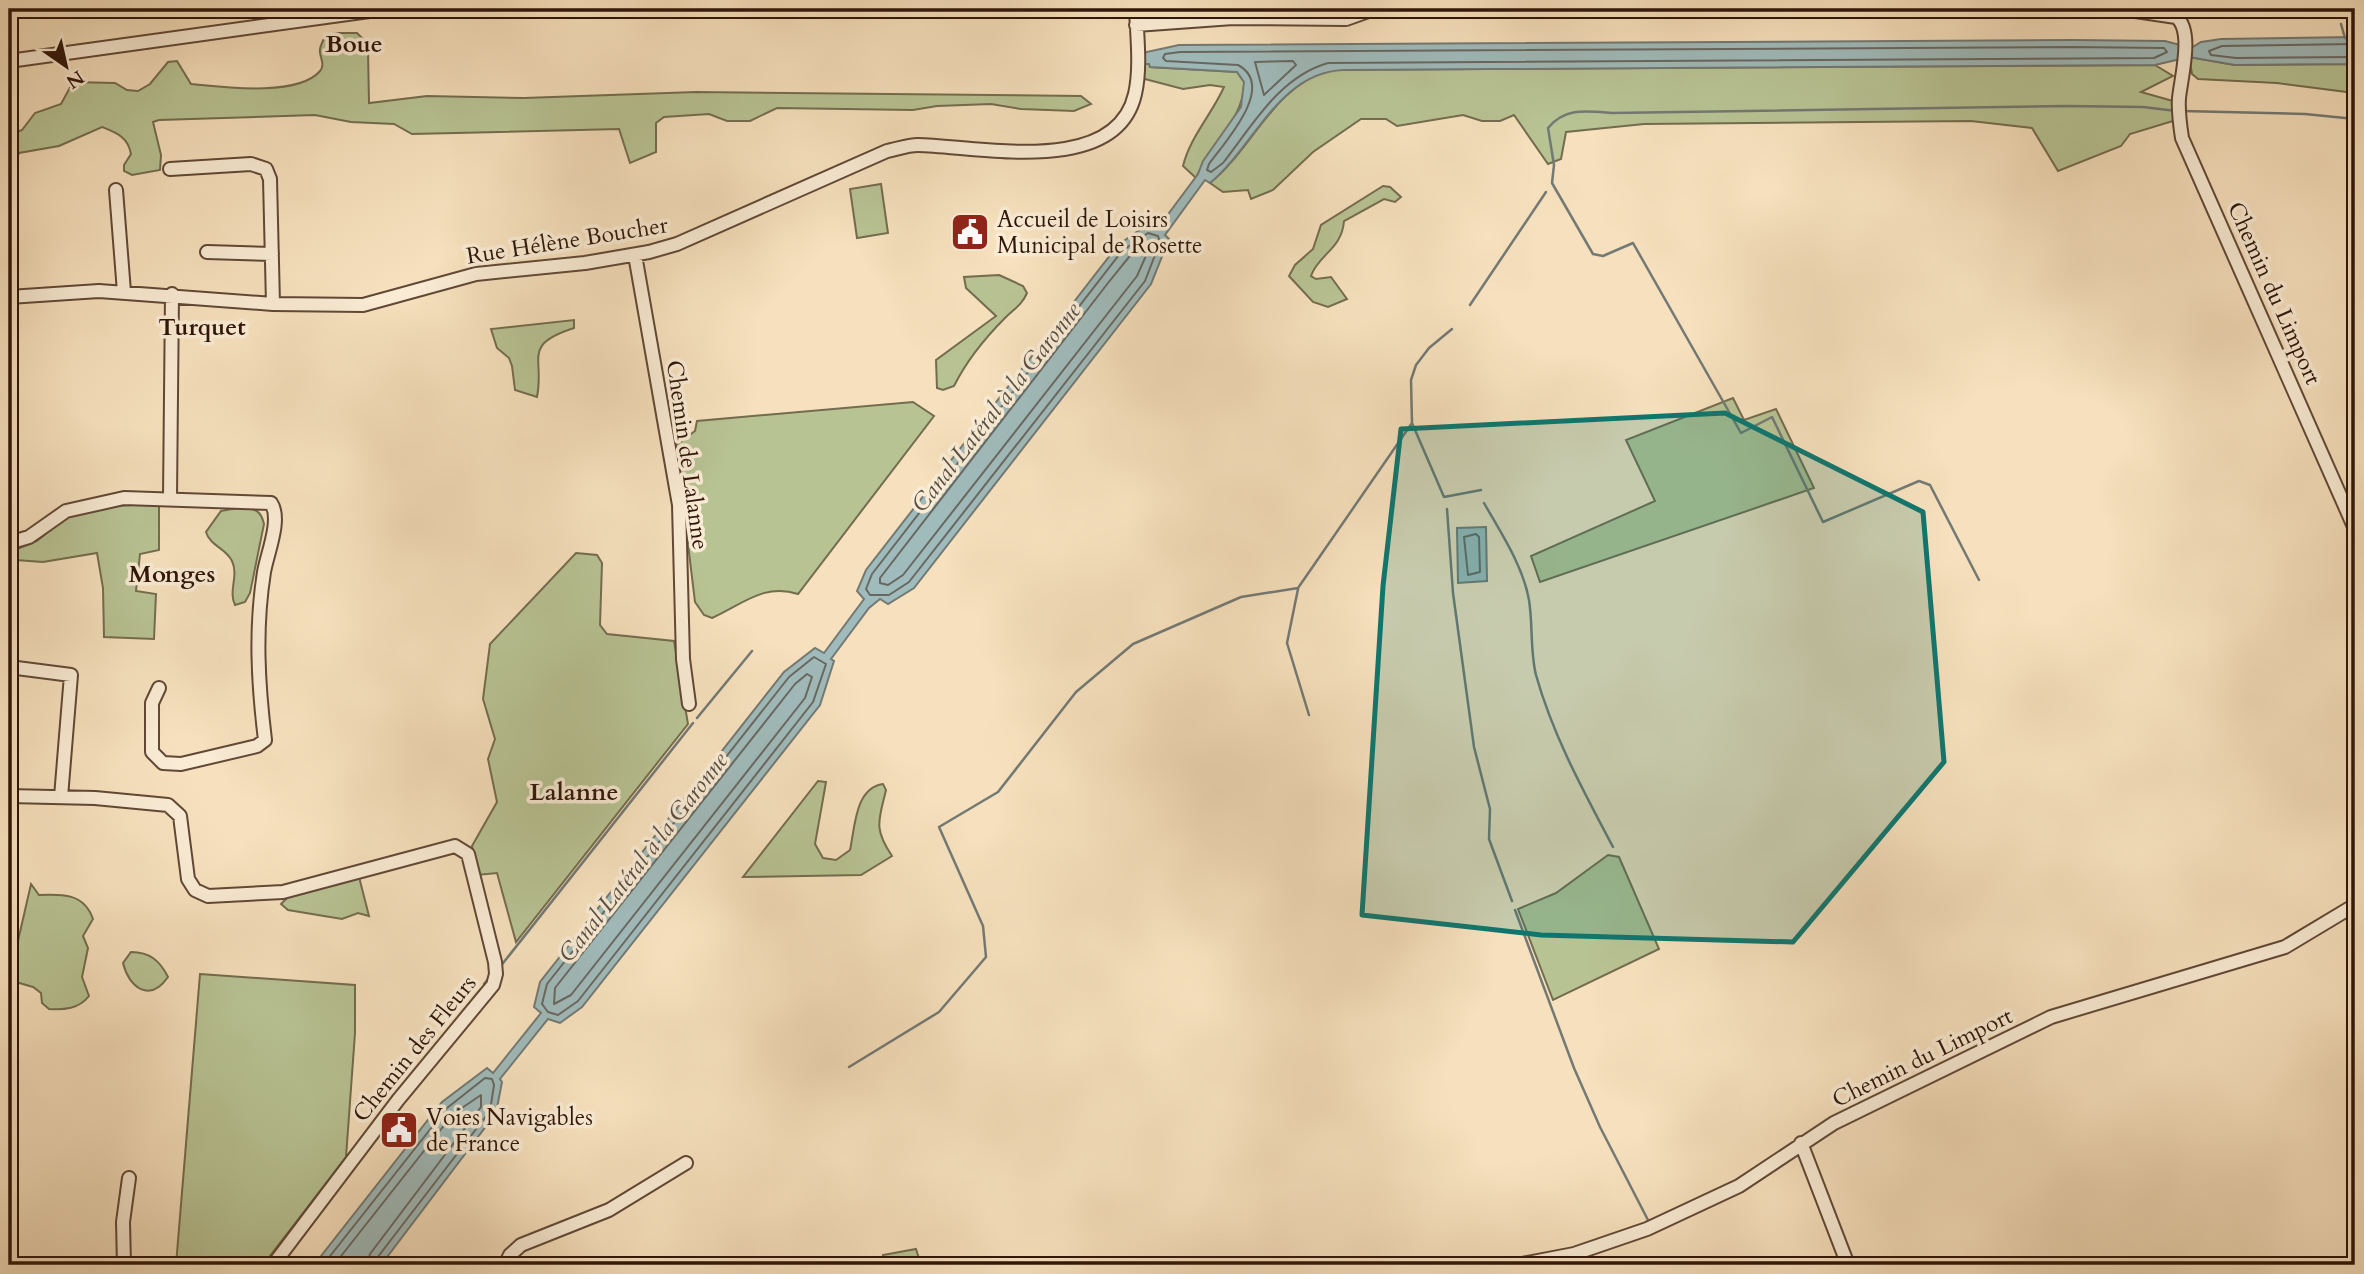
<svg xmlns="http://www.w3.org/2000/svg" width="2364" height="1274" font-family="Cardo,serif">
<rect width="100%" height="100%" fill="#f6e0bd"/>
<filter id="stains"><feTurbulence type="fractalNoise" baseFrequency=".00286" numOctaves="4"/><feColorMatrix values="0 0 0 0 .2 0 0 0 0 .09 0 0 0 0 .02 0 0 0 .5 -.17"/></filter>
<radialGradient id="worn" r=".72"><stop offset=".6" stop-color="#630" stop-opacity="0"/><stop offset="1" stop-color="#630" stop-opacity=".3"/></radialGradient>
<!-- green -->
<path fill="#b8c394" stroke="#746c4e" stroke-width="2" d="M1148 9H1326L1157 16Z
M1477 9H2059L2056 11 1509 14 1480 13Z
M339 33H357L365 41 368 50 369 103 427 96 524 98 696 92 1081 96 1091 104 1074 111 1021 109 991 104 937 106 913 110 777 108 750 121H727L709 114 664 117 656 123V152L630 163 619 129 412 134 394 124 351 122 315 115 159 120 153 122 161 155 160 170 132 175 124 171V165L131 154C128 137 117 133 102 127L59 146 19 153 14 164 9 166V135L22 130 35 113 61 104 73 82 115 83 127 90 138 91 150 84 168 62 177 61 191 84C222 87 298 97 320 71 326 64 319 57 320 50 320 45 324 39 326 35Z
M2189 57 2235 65 2355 64V93L2277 83 2198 79 2192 74Z
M1142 64H1149L1150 67 1237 72 1244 82C1245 119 1209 145 1196 178L1183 166C1190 137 1212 114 1224 87L1210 85 1183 89 1141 78Z
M2155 65 2173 76 2141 92 2173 101V121L2130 134 2121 146 2058 171 2032 128 1971 121 1644 124 1566 132 1561 159 1548 164 1514 115 1500 121H1482L1463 115 1397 126 1386 119H1361L1313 152 1273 190 1251 199 1248 190 1223 192 1210 183C1253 148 1273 87 1329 70Z
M881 184 888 233 857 238 850 189Z
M1383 186 1390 187 1401 197 1395 202 1384 199 1344 221C1342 249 1318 255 1311 276L1316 279 1331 277 1347 299 1328 307 1313 302 1289 276 1295 265 1313 249 1321 225Z
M999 275 1023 286 1027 293C1022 305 1014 309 1005 318 986 337 966 362 954 386L943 390 937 388 936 360 996 316 966 288 964 277Z
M574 320V328C521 345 545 358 537 397L515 390 512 366 509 358 497 348 491 329Z
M1733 398 1744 420 1776 409 1814 488 1540 582 1531 556 1655 501 1626 440Z
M913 402 934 416 798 594C764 583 743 604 712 618L704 615 695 602 676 445 695 431 697 421Z
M159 504V550L140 554 136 591 156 594 154 639 104 637 103 588 97 553 43 562 16 560 17 549 37 541 67 517 110 506Z
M243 507C256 509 261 511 264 524L250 593 245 602 235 605C228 591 239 576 232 561 226 548 210 546 206 532L221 511Z
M576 553 597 555 602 563 600 625 607 634 674 641 688 724 516 942 497 873 477 875 472 846 497 802 488 759 495 739 483 699 490 644Z
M818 781 826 782 815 844 823 858 836 860 850 850C855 827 855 788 883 784L886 790C879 820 873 828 892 856L861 875 743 877Z
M1608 855 1619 857 1659 949 1553 1000 1518 909 1556 893Z
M358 873 369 916 358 913 342 919 288 910 281 904 291 894Z
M31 884 39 895C62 894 84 893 93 919L83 936 88 948 82 977 89 996C79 1009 64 1010 49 1009L42 1003 41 993 33 987 9 980Z
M131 952C150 952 160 961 168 977 150 1003 129 988 123 963Z
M200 974 355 985V1033L346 1157 263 1265H176Z
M916 1249 921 1265H885L883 1255Z"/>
<!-- water -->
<path fill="#a0bbbb" stroke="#737974" stroke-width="2" d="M2355 37V64L2235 65 2189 57 2155 65 1343 70C1278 73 1255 146 1210 183L1205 180 1165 235 1169 239 1151 284 914 588 888 604 880 599 869 608 831 659 834 661 820 705 582 1007 560 1023 548 1019 500 1079 502 1082 496 1113 381 1265H314L442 1102 487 1068 493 1073 541 1013 534 1007 540 982 784 672 815 648 824 653 864 599 857 591 866 570 1118 245 1147 225 1157 229 1198 174 1203 161 1241 107 1244 82 1237 72 1150 67 1149 64H1142V53L1179 45 2072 40 2165 41 2191 48 2201 42 2221 39Z
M1486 527 1487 581 1458 583 1457 528Z"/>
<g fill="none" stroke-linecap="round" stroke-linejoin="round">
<!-- shore -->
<path stroke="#686862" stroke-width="2" d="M2355 44 2222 46 2209 51 2211 55 2236 58 2355 57
M2072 47 2164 48 2167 52 2154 58 1328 63C1279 77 1253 125 1223 163L1211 172 1207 170 1209 164C1225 142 1277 86 1238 65L1166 61 1163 58 1165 54 1180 52Z
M1255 62 1293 61 1296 65 1264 95Z
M1148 233 1158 236 1160 242 1145 281 909 582 889 595H870L866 589 872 574 1122 251Z
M1143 245 1149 249 1137 276 903 575 888 585 880 583V578L1108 283 1129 257Z
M1476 534 1479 537 1480 572 1468 575 1464 537Z
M814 657 826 664 813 702 578 1001 558 1015 548 1012 542 1004 547 984 789 677Z
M807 674 812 677 805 698 571 995 554 1004 555 988 795 684Z
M323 1265 447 1108 485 1078 492 1079 494 1085 490 1111 377 1258 376 1265
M334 1265 453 1114 481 1095V1107L370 1254 367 1265"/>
<!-- stream -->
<path stroke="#737974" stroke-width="2.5" d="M2341 24 2345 38
M2183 111 2305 114 2355 119
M1470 305 1546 192
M1412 423 1444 497 1481 490
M1484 503C1501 533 1523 566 1529 600 1533 625 1530 651 1536 675 1553 736 1584 792 1613 847
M1447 509 1453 593 1474 747 1490 809 1489 839 1512 901
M1979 580 1930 485 1919 481 1823 522 1772 417 1741 433 1633 243 1603 256 1593 254 1552 183 1554 165 1548 128C1565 107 1587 111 1612 113L2067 106 2143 107 2176 111
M1298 589 1287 643 1309 715
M697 718 752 651
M1515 910 1574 1068 1600 1127 1649 1222
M500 967 693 723
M484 984 489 978
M459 1016 481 989
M849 1067 939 1012 986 957 983 926 939 827 998 792 1076 692 1133 644 1241 597 1298 588 1412 423 1411 380 1416 365 1429 348 1452 329"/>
<!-- minor casing -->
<g stroke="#614836" stroke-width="16">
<path id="minor" d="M2122 9 2176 17C2194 30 2181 78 2179 98 2178 111 2180 125 2182 138L2355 529
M1136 25 1233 18 1346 19 1374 9
M9 61 384 9
M170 169 251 164 266 169 270 179 273 304
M116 190 124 292
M207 252 272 254
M635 255 679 505 683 659 689 704
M9 297 99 291 273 304 363 305 476 274 585 263 649 252 677 244 887 151C897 149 908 145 918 145 977 146 1116 178 1135 94 1141 68 1137 36 1136 9
M170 497 172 294
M9 543 29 537 66 511 124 498 271 503C282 519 267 554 264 572 255 629 258 683 265 740L257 746 181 764 163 763 152 752V703L159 688
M9 667 71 675 61 797
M9 796 95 798 168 805 180 816 188 879 195 890 208 896 283 892 455 846 468 854 495 962 496 974 493 985 398 1100 273 1265
M1801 1143 1848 1265
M124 1265 123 1222 129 1178
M505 1265 510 1255 521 1245 609 1210 686 1163
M1517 1265 1574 1254 1647 1229 1739 1186 1834 1123 2051 1017 2285 947 2355 905"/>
</g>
<!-- minor -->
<use href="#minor" stroke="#f9ebd4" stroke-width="12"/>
</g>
<!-- marked area -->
<path fill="#0f766e" fill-opacity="0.2" stroke="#0f766e" stroke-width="5" stroke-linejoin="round" d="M1725 413 1923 512 1944 762 1793 942 1541 935 1362 915 1383 586 1401 429Z"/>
<!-- icons -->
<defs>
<g id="civic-square" transform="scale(2.0125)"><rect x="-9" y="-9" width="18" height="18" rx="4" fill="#8f2418" stroke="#f9ebd4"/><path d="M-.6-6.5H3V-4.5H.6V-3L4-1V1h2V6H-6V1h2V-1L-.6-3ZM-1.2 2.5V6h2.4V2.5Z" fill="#fff"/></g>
</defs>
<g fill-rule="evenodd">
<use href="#civic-square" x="970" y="232"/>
<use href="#civic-square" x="399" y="1130"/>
</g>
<g text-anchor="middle" stroke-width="7" stroke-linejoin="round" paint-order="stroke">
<!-- poi labels -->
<g font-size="23" fill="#2f1509" stroke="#f9ebd4" text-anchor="start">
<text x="997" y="227">Accueil de Loisirs<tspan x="997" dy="26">Municipal de Rosette</tspan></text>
<text x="426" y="1125">Voies Navigables<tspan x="426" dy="26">de France</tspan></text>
</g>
<!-- street labels -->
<g font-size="23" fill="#2f1509" stroke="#f9ebd4">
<text transform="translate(567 240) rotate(-9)" y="8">Rue Hélène Boucher</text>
<text transform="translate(2275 293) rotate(66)" y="8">Chemin du Limport</text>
<text transform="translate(688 455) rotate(82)" y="8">Chemin de Lalanne</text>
<text transform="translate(414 1048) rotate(-51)" y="8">Chemin des Fleurs</text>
<text transform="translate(1922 1057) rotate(-26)" y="8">Chemin du Limport</text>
</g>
<!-- neighbourhood labels -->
<g font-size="24" font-weight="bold" fill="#2f1509" stroke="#f9ebd4">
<text x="354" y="52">Boue</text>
<text x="202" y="335">Turquet</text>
<text x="172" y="582">Monges</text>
<text x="574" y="800">Lalanne</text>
</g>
<!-- water labels -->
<g font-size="24" font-style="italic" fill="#574f47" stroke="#f9ebd4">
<text transform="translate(996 407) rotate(-52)" y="8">Canal Latéral à la Garonne</text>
<text transform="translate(643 857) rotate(-52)" y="8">Canal Latéral à la Garonne</text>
</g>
</g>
<!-- margin -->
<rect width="2364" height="1274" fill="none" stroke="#f6e0bd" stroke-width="35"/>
<rect x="10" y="10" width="2343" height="1253" fill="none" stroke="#2f1509" stroke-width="3.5"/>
<rect x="18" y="18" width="2329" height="1239" fill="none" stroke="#2f1509" stroke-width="2"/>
<!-- north arrow -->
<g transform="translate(66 66) rotate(146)" stroke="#f9ebd4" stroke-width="5" paint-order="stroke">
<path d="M0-5L12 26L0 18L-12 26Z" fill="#2f1509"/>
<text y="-10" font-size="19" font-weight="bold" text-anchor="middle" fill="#2f1509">N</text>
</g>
<rect width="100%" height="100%" filter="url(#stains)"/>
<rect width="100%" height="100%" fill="url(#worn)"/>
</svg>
